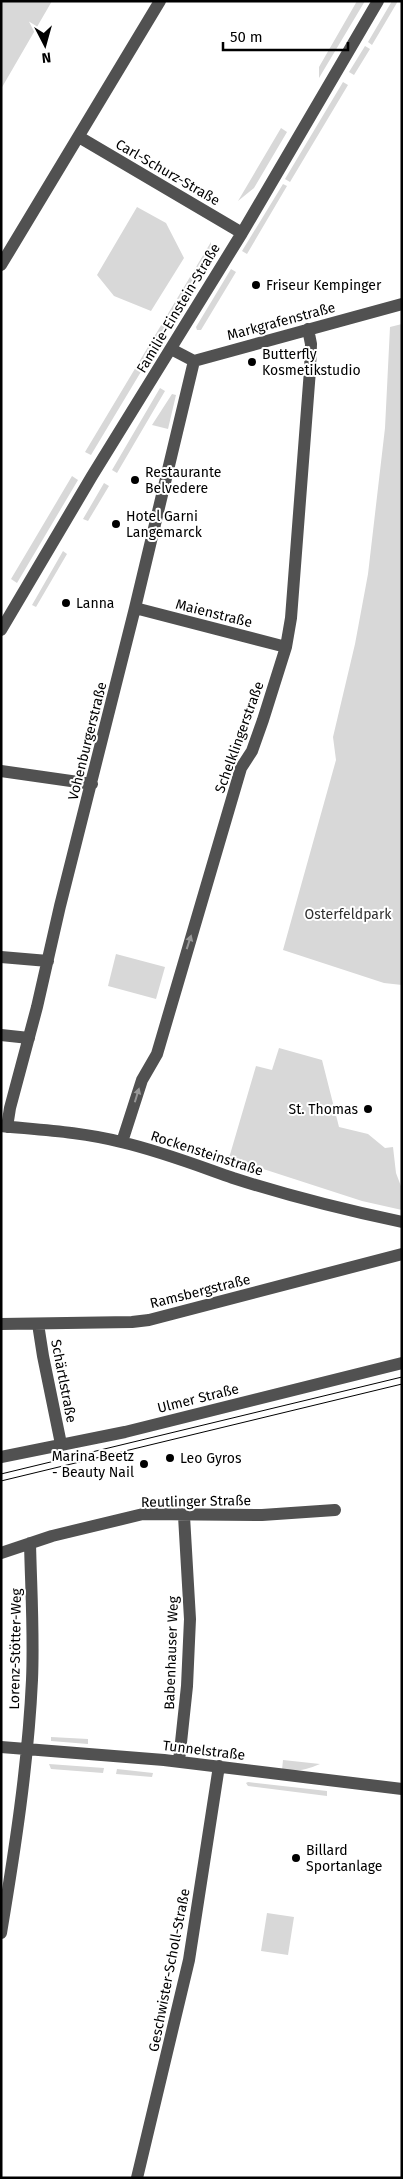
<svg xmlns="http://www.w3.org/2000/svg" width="403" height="2179" font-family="'Fira Sans',sans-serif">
<rect width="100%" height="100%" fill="#fff"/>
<!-- green -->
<path fill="#d8d8d8" d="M1 1H52L1 89Z
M357 1H365L319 78V67Z
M392 1H398L372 45 368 42Z
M365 46 370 49 354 75 349 72Z
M343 82 348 85 290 182 285 179Z
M281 128 287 132 254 188 238 201Z
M283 184 287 186 247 254 242 251Z
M137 207 166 223 184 258 151 311 114 296 97 275Z
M211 242V255L91 455 85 452Z
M231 269 236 272 201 330H197L196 327Z
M402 324V985L384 983 283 950 336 760 333 737 355 644 368 574 385 428 390 327Z
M160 388 165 391 117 473 112 470Z
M172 394 176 395 168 429 152 425Z
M72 476 78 480 17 583 11 579Z
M104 483 109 486 88 521 83 519Z
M63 551 67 554 36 607 32 605Z
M116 954 165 967 156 999 108 986Z
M279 1048 322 1060 339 1127 368 1134 385 1148 393 1147 396 1173 402 1189V1210L362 1201 229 1158 256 1066 272 1070Z
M51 1737 88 1739V1744L51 1741Z
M193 1749 240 1754 234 1757 197 1754Z
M283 1760 320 1764C306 1770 297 1772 282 1770Z
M49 1764 104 1768 103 1773 51 1769Z
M117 1769 153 1773 152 1777 116 1774Z
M248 1782 327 1791V1796L248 1786 246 1783Z
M267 1913 294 1917 288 1955 261 1951Z"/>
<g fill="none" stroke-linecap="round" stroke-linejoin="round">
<!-- minor -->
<path stroke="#515151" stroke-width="12" d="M79 137 242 233
M1 265 160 1
M171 349 194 361 402 304
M135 608 286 647
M1 630 92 476 242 233 378 1
M1 771 92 784
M1 957 48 961
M1 1035 29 1038
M1 1126C42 1130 82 1132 121 1142 160 1151 196 1165 233 1178 289 1196 345 1210 402 1222
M7 1127 10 1108 37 1007 60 906 135 608 194 361
M122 1142 142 1080 157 1054 241 768 252 751 263 720 286 647 291 618 310 370 311 344 308 329
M1 1324 132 1322 149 1320 402 1254
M38 1324 43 1356 61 1444
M1 1457 125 1432 402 1363
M1 1553 52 1536 143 1514 262 1515 335 1510
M1 1747 164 1760 402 1789
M179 1761 187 1686 190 1619 184 1516
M1 1933C15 1849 28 1765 32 1680 34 1634 31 1588 30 1543
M137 2178 189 1960 219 1766"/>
<!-- tram -->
<path stroke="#000" stroke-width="1" d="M1 1474 402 1377
M1 1481 402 1384"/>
</g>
<!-- one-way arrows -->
<defs><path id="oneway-solid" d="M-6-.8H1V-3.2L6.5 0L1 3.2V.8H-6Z" transform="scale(1.25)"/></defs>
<g fill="#979797">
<use href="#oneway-solid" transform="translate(189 942) rotate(-72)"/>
<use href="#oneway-solid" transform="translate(137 1095) rotate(-73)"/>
</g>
<!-- markers -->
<g fill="#000" stroke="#fff" stroke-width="2">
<circle cx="256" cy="285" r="5"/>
<circle cx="252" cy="362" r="5"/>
<circle cx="135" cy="480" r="5"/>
<circle cx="116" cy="524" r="5"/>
<circle cx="66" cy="603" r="5"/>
<circle cx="368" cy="1109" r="5"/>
<circle cx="170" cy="1458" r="5"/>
<circle cx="144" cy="1464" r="5"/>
<circle cx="296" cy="1858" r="5"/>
</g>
<g text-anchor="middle" stroke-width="4" stroke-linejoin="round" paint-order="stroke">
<!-- street labels -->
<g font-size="14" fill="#000" stroke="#fff">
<text transform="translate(168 172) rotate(30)" y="5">Carl-Schurz-Straße</text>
<text transform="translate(178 308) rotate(-59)" y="5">Familie-Einstein-Straße</text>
<text transform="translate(281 321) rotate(-15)" y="5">Markgrafenstraße</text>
<text transform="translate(214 613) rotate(14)" y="5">Maienstraße</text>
<text transform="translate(239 737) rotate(-70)" y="5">Schelklingerstraße</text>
<text transform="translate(87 741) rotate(-76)" y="5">Vohenburgerstraße</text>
<text transform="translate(207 1153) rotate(18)" y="5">Rockensteinstraße</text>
<text transform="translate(200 1291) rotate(-14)" y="5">Ramsbergstraße</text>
<text transform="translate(64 1381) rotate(79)" y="5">Schärtlstraße</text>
<text transform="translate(198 1398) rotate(-14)" y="5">Ulmer Straße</text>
<text transform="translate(196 1501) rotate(-1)" y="5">Reutlinger Straße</text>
<text transform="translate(15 1649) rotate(-89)" y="5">Lorenz-Stötter-Weg</text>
<text transform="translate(171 1653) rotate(-88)" y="5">Babenhauser Weg</text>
<text transform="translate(204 1750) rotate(7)" y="5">Tunnelstraße</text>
<text transform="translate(169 1970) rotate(-79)" y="5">Geschwister-Scholl-Straße</text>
</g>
<!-- poi labels -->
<g font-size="14" fill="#000" stroke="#fff" text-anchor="start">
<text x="266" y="290">Friseur Kempinger</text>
<text x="262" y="359">Butterfly<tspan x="262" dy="16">Kosmetikstudio</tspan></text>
<text x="145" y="477">Restaurante<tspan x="145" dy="16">Belvedere</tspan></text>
<text x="126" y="521">Hotel Garni<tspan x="126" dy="16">Langemarck</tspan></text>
<text x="76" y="608">Lanna</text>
<text x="358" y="1114" text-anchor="end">St. Thomas</text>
<text x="134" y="1461" text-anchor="end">Marina Beetz<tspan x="134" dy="16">- Beauty Nail</tspan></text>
<text x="180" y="1463">Leo Gyros</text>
<text x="306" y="1855">Billard<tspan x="306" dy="16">Sportanlage</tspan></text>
</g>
<!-- park labels -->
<g font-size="14" fill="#2f2f2f" stroke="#fff">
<text x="348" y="919">Osterfeldpark</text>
</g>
</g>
<!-- border -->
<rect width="403" height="2179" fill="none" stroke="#000000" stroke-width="5"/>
<!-- north arrow -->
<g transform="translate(45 45) rotate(174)" stroke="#ffffff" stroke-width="4" paint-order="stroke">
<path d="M0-4L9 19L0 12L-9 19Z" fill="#000000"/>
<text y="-8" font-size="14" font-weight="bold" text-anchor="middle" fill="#000000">N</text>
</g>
<!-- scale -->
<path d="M223 42v8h125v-8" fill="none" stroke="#000000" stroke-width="2.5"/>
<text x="230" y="42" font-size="15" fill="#000000" stroke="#ffffff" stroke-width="4" paint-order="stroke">50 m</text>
</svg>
